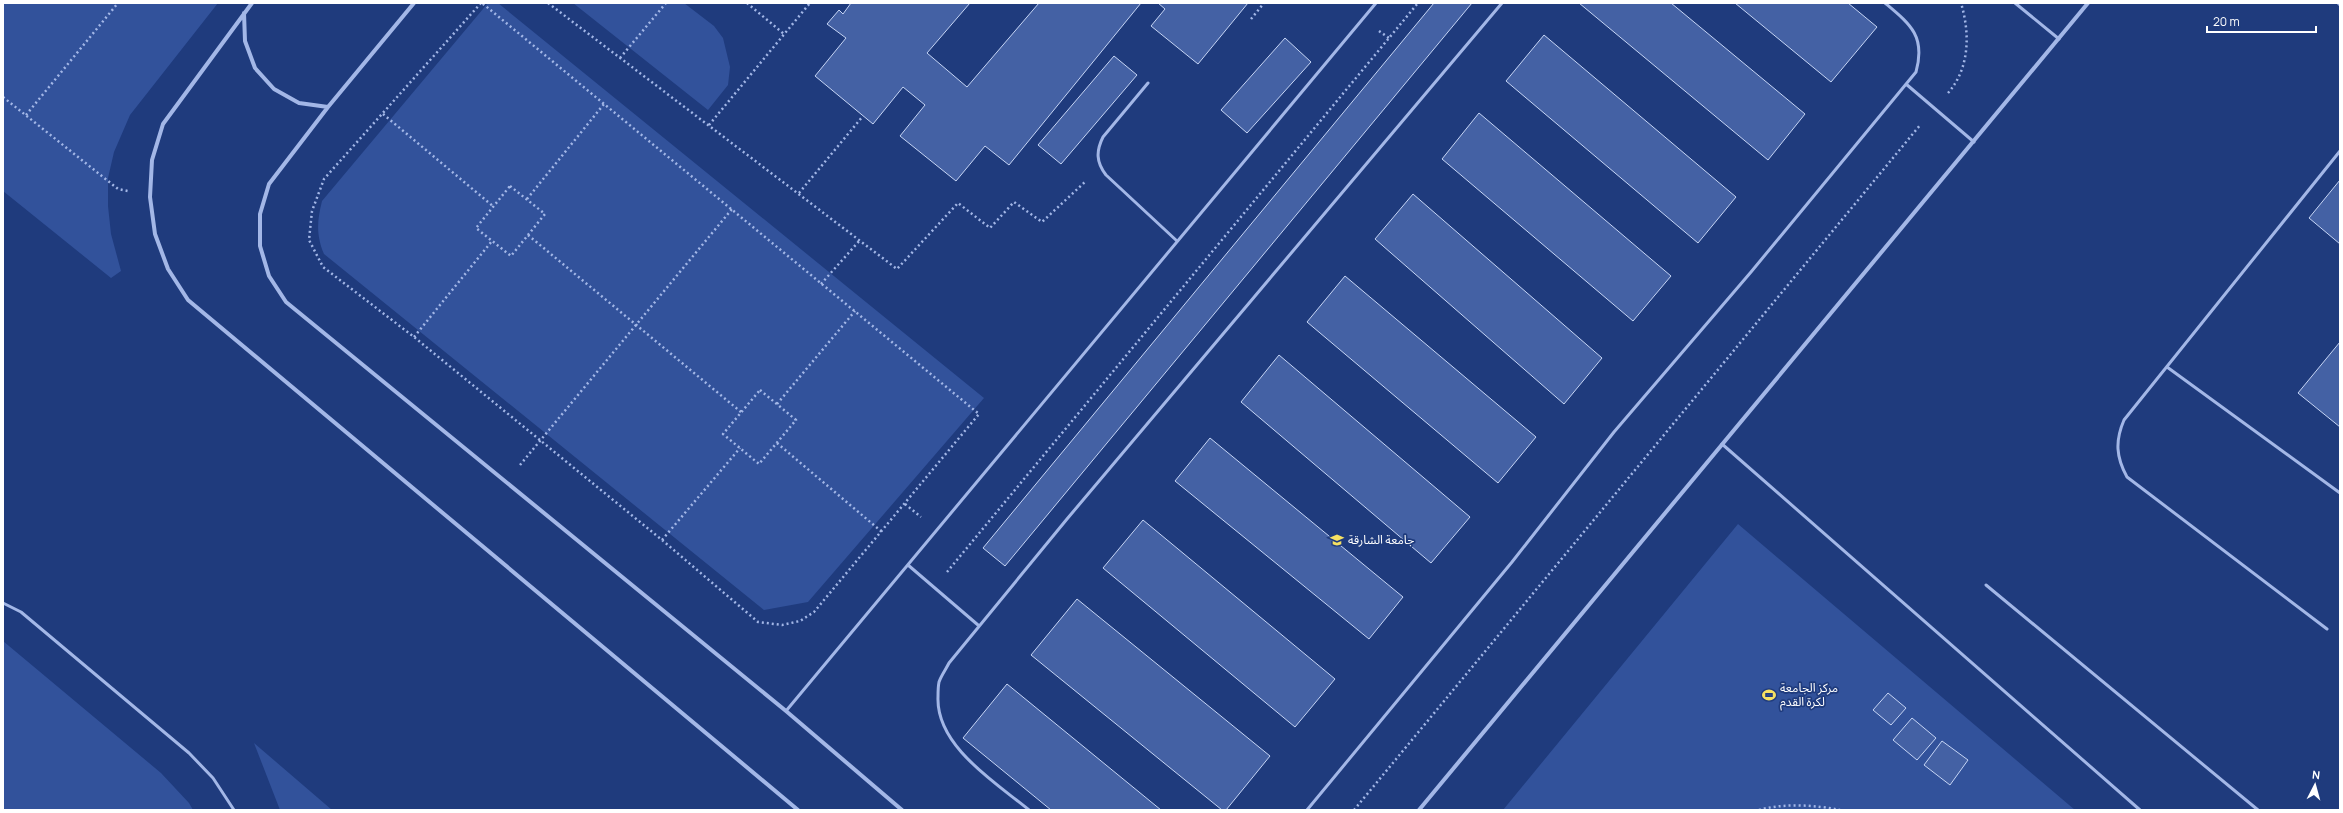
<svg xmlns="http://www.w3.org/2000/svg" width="2343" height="813" font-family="Manrope,'Noto Sans Arabic',sans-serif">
<rect width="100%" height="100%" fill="#1f3b7d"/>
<!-- green -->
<path fill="#32529b" d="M3 3H218L130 115 114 152 108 178V206L111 234 121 271 111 278 3 191Z
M488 3H498L984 398 808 602 764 610 324 254C316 235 317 221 322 201Z
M573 3H684L714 26 723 38 730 67 728 85 708 110Z
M1738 524 2075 810H1503Z
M3 641 161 773 189 803 193 810H3Z
M254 743 332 810H280Z"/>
<!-- building -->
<path fill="#4461a4" stroke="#c6d5f5" d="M851 3H970L927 53 967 87 1039 3H1141L1009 165 985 146 956 181 900 136 925 105 903 87 873 124 815 76 846 38 827 24 839 10 843 14Z
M1158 3H1248L1198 64 1151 26 1165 9Z
M1434 3H1472L1005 566 983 548Z
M1579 3H1671L1805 114 1768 160Z
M1735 3H1848L1877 27 1831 82Z
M1544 35 1736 197 1698 243 1506 81Z
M1285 38 1311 62 1247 133 1221 110Z
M1114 56 1137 75 1061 164 1038 145Z
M1479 113 1671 276 1633 321 1442 159Z
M2340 180V244L2309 218Z
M1413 194 1602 358 1564 404 1375 239Z
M1345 276 1536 437 1498 483 1307 322Z
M2340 342V427L2298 393Z
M1279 355 1470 517 1431 563 1241 402Z
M1210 438 1403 597 1369 639 1175 481Z
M1143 520 1335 679 1295 727 1103 568Z
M1077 599 1270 756 1226 810H1222L1031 655Z
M1007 684 1161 810H1051L963 738Z
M1888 693 1906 708 1891 725 1873 710Z
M1912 718 1936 738 1917 760 1893 740Z
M1942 741 1968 760 1950 785 1924 765Z"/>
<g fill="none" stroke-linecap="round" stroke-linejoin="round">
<!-- path -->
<path stroke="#a3b7e7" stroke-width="2.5" stroke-dasharray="2 3" stroke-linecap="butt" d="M481 3 324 179 312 211 309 240 323 267 414 337 662 540 758 622 782 625 800 621 814 612 979 414 482 3
M548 3 897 269 958 203 990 228 1014 202 1042 222 1086 181
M747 3 784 34
M1251 19 1264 3
M1379 31 1389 38
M620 58 666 3
M1948 93C1970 68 1970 33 1961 3
M3 97 118 189 128 191
M383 114 494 207
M26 115 118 3
M709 125 810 3
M510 186 545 214 511 256 476 228Z
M799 193 863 116
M527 199 604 104
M528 235 741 412
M821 284 860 240
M414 337 492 241
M760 390 796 420 759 464 723 434Z
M777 404 855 311
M777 443 882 532
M520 465 732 209
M905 504 921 517
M662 540 740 448
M947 572 1418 3
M1354 810 1921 124
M1759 810C1783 803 1816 805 1840 810"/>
<!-- service -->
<path stroke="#a3b7e7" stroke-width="3" d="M2015 3 2059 39
M2338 3 2340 5
M1148 83 1103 137C1096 151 1096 162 1106 175L1177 241
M1906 84 1974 142
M2167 367 2340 493
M1722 444 2140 810
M908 565 978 625
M1986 585 2258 810
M3 603 21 612 189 753 213 778 234 810
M2327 629 2127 477C2116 457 2115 441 2124 420L2340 151
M786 711 1376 3
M1029 810C995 782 936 746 938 697 938 693 938 687 939 682 941 676 946 669 949 663L1067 519 1502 3
M1307 810 1512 562 1614 432 1751 272 1916 72C1926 36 1910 24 1885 3"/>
<!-- minor -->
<path stroke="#a3b7e7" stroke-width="4" d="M252 3 163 124 152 160 150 197 155 234 168 269 188 300 798 810
M414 3 328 107 269 184 260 214V246L269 276 286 302 786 711 902 810
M244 13 245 41 255 68 274 89 299 103 328 107
M1419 810 2088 3"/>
</g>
<!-- icons -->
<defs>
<g id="university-bare" transform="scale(1.08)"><path d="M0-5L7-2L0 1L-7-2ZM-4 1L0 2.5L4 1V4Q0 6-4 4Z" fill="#f5e063" stroke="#1f3b7d" stroke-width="2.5" paint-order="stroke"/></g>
<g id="stadium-bare" transform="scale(1.08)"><path d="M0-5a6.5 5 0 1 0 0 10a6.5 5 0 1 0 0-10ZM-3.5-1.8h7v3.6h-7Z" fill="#f5e063" stroke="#1f3b7d" stroke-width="2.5" paint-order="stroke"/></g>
</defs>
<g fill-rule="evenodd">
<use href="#university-bare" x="1337" y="540"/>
<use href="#stadium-bare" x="1769" y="695"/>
</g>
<g text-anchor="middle" stroke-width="3.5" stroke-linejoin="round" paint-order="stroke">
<!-- poi labels -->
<g font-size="12" fill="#fff" stroke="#1f3b7d" text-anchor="start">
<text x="1348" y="544">جامعة الشارقة</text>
<text x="1780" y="692">مركز الجامعة<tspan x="1780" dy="14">لكرة القدم</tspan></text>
</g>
</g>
<!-- border -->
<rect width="2343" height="813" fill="none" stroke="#ffffff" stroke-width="8"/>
<!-- north arrow -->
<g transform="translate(2315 785) rotate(6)" stroke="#1f3b7d" stroke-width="3" paint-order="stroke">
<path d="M0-3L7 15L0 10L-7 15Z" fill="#ffffff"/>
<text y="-6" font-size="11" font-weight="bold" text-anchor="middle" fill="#ffffff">N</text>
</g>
<!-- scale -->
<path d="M2207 26v6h109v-6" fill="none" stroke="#ffffff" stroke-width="2"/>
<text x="2213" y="26" font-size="12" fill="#ffffff" stroke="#1f3b7d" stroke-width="3" paint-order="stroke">20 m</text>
</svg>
